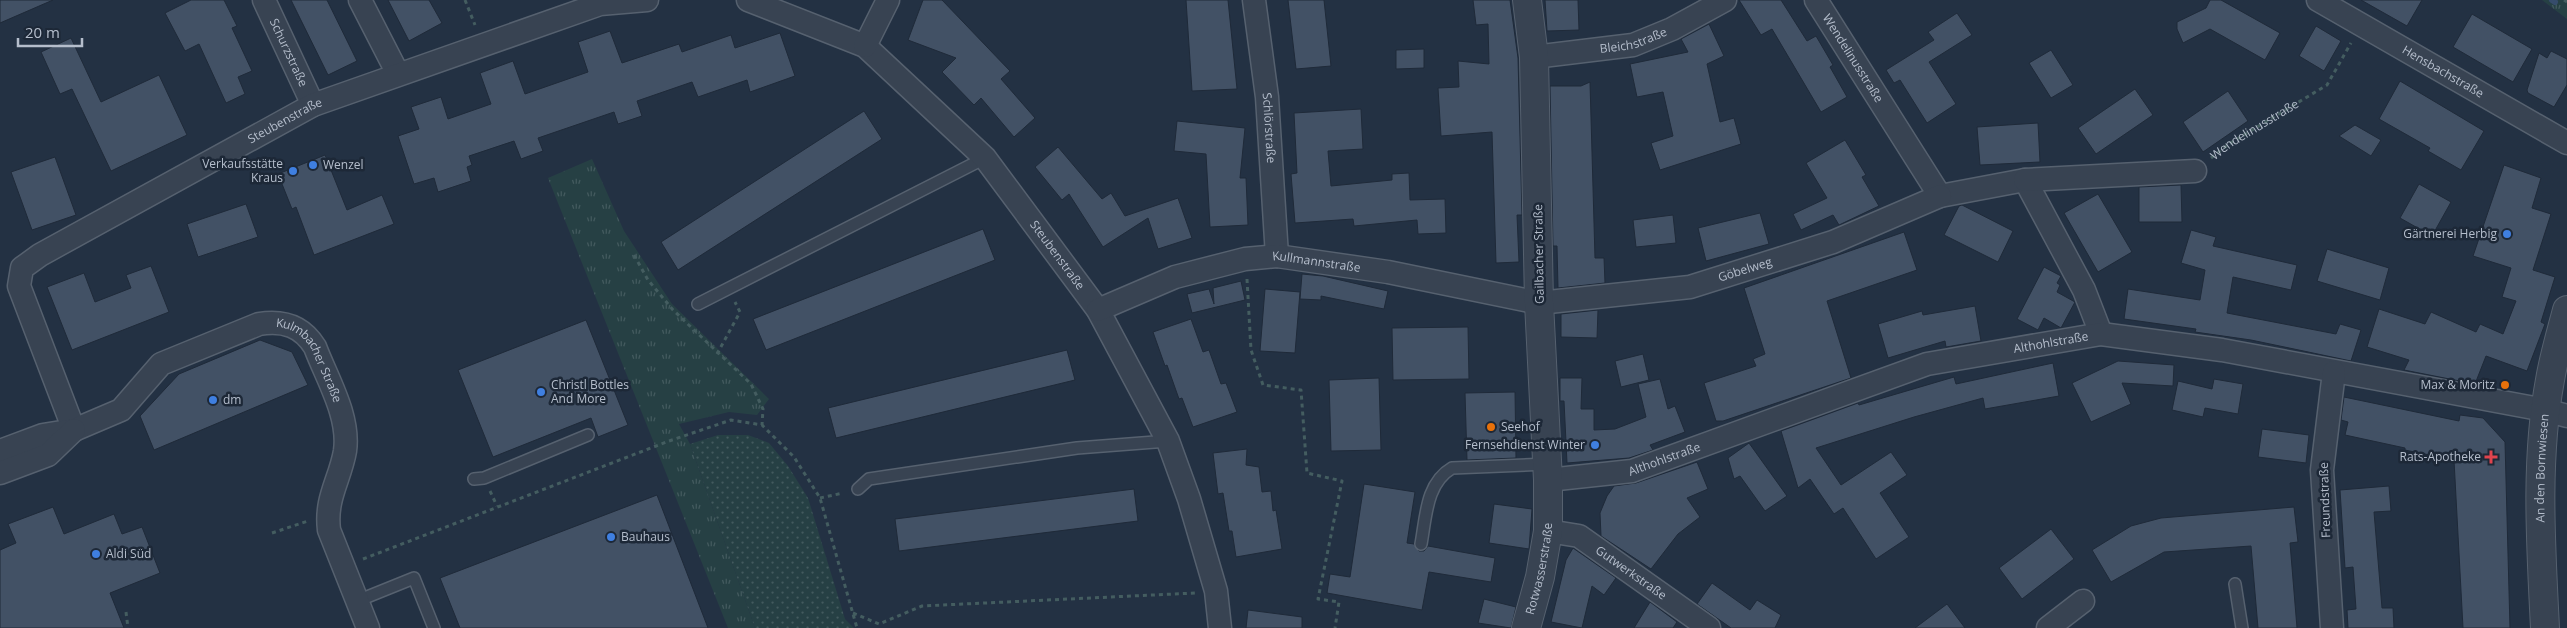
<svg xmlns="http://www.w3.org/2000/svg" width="2567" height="628" font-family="'Open Sans',sans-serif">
<defs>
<pattern id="grass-tufts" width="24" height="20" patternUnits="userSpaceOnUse" patternTransform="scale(1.25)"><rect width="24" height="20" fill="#264044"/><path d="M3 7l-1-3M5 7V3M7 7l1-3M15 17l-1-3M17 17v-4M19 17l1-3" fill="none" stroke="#435a5e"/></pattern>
<pattern id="park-dots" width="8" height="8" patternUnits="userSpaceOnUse" patternTransform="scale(1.25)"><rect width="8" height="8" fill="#264044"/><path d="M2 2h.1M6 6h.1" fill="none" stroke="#435a5e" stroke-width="1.8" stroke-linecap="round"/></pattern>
</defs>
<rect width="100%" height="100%" fill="#233143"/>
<!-- grass -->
<path fill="url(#grass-tufts)" d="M2542 0H2567V19Z
M592 159 624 231 672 304 769 399 757 415 729 412 679 424 690 444 755 628H728L548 178Z"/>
<!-- park -->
<path fill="url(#park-dots)" d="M718 435H748L769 443 788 466 808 498 845 619 854 628H755L690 444Z"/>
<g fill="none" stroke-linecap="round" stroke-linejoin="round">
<!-- stream -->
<path stroke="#364c6b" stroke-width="6" d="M2552 0 2555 2"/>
</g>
<!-- building -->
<path fill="#425165" stroke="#1f2a39" d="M0 0H53L0 23Z
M191 0H224L237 26 232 28 252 71 238 77 245 94 226 103 199 44 185 51 165 13Z
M291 0H327L357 61 328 75Z
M388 0H429L442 23 409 41Z
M923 0H942L1010 71 1001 79 1035 118 1014 137 981 98 974 105 942 72 956 58 908 40Z
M1186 0H1228L1237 89 1192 91Z
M1288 0H1324L1331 66 1296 69Z
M1473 0H1510L1518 58 1522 215H1517L1519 262 1496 263 1492 132 1441 136 1438 88 1459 87 1458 61 1489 64 1488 24 1476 25Z
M1545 0H1578L1579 30 1547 31Z
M1739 0H1781L1807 41 1816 36 1833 65 1830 67 1847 97 1821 112 1772 29 1761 35Z
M2210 0H2221L2280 33 2265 60 2210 29 2183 43 2177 29V22L2206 8Z
M2361 0H2422L2407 26Z
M1957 13 1972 35 1929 62 1956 104 1927 123 1900 80 1894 83 1886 70 1934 40 1928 32Z
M2472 14 2532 49 2513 82 2453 47Z
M1709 24 1724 56 1707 64 1720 122 1734 118 1741 144 1660 170 1651 143 1673 136 1663 92 1637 97 1630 64 1688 52 1681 39Z
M2316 26 2341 41 2324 71 2299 56Z
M610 31 622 63 679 44 682 52 731 35 735 48 780 33 795 76 750 92 747 80 698 97 692 82 637 101 642 116 618 124 614 112 538 138 543 151 521 159 514 141 469 156 472 165 467 167 471 181 438 192 434 178 414 184 398 136 419 129 411 107 441 97 448 119 491 104 480 73 513 61 525 94 588 72 578 42Z
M71 38 101 102 159 75 187 135 111 171 72 89 60 94 41 52Z
M1424 49V68L1396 69V50Z
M2051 50 2073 85 2051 98 2029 63Z
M2551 51 2567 59V85L2554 107 2528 93 2527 90 2539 53 2547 58Z
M2400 81 2484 131 2461 170 2428 151 2430 148 2379 119Z
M1590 82 1595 258H1604L1605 283 1558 288 1557 246H1553L1550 86H1581Z
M2135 89 2153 115 2096 154 2078 128Z
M2228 91 2248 121 2203 152 2183 122Z
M1361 109 1363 149 1328 151 1331 186 1392 180V174L1409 173 1410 200 1445 199 1446 233 1418 234 1417 220 1354 226 1353 219 1295 223 1291 174 1297 173 1294 113Z
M864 111 882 139 678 270 661 242Z
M1177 121 1245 128 1240 178H1246L1248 225 1210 227 1206 154 1174 151Z
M2038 123 2040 162 1980 165 1977 127Z
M2355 125 2381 140 2371 156 2339 136Z
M1845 140 1866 175 1862 177 1879 206 1839 225 1833 215 1801 230 1793 214 1827 198 1806 163Z
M1058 147 1102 199 1111 193 1125 216 1178 198 1192 238 1158 249 1148 218 1103 247 1069 194 1062 200 1035 167Z
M325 155 347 210 382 195 394 224 314 255 296 207 292 209 278 174Z
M55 157 76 215 32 230 11 172Z
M2504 165 2541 178 2532 208 2551 214 2533 270 2555 277 2541 322 2545 324 2527 371 2486 356 2475 384 2404 370 2409 360 2367 347 2379 309 2425 324 2431 312 2476 332 2480 324 2503 334 2516 301 2502 297 2511 268 2473 256Z
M2419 184 2451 202 2432 236 2400 218Z
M2181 185 2182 222H2139V187Z
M2098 194 2132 252 2098 272 2064 213Z
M246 204 258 237 198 257 187 224Z
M1962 205 2013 231 1998 262 1944 235 1959 206Z
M1760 213 1769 244 1706 261 1698 228Z
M1673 215 1676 243 1636 247 1633 220Z
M983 229 995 260 766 350 753 319Z
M2191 230 2216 237 2213 246 2297 265 2291 290 2233 277 2227 313 2336 334 2340 324 2361 330 2351 361 2251 340 2195 332 2196 329 2124 319 2128 289 2200 300 2205 270 2181 263Z
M1904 232 1917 270 1827 301 1851 378 1723 421H1716L1704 383 1756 366 1753 359 1765 354 1744 288Z
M2327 249 2389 268 2380 300 2317 281Z
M151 266 169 312 72 350 47 287 84 273 95 302 131 288 126 275Z
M2044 267 2061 276 2057 283 2060 285 2057 292 2075 302 2061 328 2044 318 2038 330 2017 319Z
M1302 274 1323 276 1388 291 1384 309 1321 296V300L1300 299Z
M1241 281 1245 300 1192 313 1187 294 1209 289 1214 304 1213 288Z
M1265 289 1300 292 1295 353 1260 351Z
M1975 306 1981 341 1946 347 1945 341 1888 358 1878 324 1922 311 1923 315Z
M1598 310 1597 338 1561 337V314Z
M1191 319 1203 352 1209 350 1221 384 1226 383 1237 412 1193 427 1182 398 1179 399 1167 365 1165 366 1153 332Z
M586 320 628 425 598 437 591 418 493 457 458 370Z
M1468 327 1469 379 1393 380 1392 328Z
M260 340 292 352 308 385 154 450 140 416 179 374Z
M1067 350 1075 380 836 438 828 408Z
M1643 354 1649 380 1621 387 1615 361Z
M2118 361 2174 365 2173 386 2122 383 2131 404 2091 422 2072 383Z
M2053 363 2059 396 1985 409 1983 398 1914 417 1816 448 1841 485 1891 452 1907 475 1880 493 1909 537 1876 559 1843 508 1834 514 1810 479 1798 488 1781 431 1858 403 1859 405 1954 377 1956 384Z
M1379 378 1381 450 1331 451 1329 380Z
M1560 378H1582L1581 409H1594V430L1615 429 1646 417 1638 384 1660 379 1668 409 1675 406 1685 432 1650 445 1653 450 1629 458 1567 463 1564 401H1560Z
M2214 379 2243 384 2238 414 2205 408 2203 417 2172 410 2178 381 2212 389Z
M1515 392 1516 458 1467 460 1465 393Z
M2344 397 2459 421 2460 415 2483 418 2505 442 2510 628H2463L2454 460 2405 450V448L2345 435 2348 422 2341 420Z
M2262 429 2309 435 2306 463 2258 457Z
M1749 443 1787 496 1765 511 1740 476 1734 479 1728 458Z
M1247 449 1246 465 1259 467 1262 492 1271 491 1273 511 1276 510 1282 549 1236 557 1232 531H1229L1223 493 1218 494 1213 453Z
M1697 462 1708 489 1687 498 1700 517 1678 534 1651 569 1601 536 1600 513 1607 496 1614 486 1636 483Z
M1364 484 1415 492 1407 543 1414 544 1419 551H1424L1428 546 1495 558 1491 582 1429 572 1422 610 1327 593 1330 574 1350 577Z
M2389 486 2391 511 2374 512 2382 608H2393L2394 628H2348L2347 610 2356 609 2353 567 2345 568 2340 490Z
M1134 489 1138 521 899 551 895 519Z
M657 495 708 628H460L440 578Z
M1494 504 1532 509 1529 549 1489 543Z
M53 507 64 534 114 514 122 534 142 527 160 573 110 593 124 628H0V550L16 543 8 524Z
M2294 507 2298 542 2290 543 2297 628H2258L2251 546 2164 552 2111 582 2092 550 2131 526 2161 518Z
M2051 529 2074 559 2022 599 1999 568Z
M1573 548 1616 578 1604 595 1592 586 1582 628 1551 622 1566 560Z
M1712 583 1750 610 1757 600 1781 615 1775 628H1731L1697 604Z
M1484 599 1516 607 1511 628 1478 623Z
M1650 602 1677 622 1673 628H1634Z
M1947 604 1965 628H1915Z
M1248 610 1302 617V628H1246Z"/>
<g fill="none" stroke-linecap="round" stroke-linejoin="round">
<!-- service casing -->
<g stroke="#56616f" stroke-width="14">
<path id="service" d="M698 304 985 158
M474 479 484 478 588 435
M858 489 869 479 1077 448 1168 441
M1421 544C1426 517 1426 483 1452 468L1547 464
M2235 584 2242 628
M357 601 414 578 434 628"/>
</g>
<!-- minor casing -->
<g stroke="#56616f" stroke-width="25">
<g id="minor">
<path id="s2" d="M264 0 313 105"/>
<path d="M360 0 398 74"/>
<path id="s3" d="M748 0 865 46 985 158 1098 310 1168 441 1189 499 1216 591 1220 628"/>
<path id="s4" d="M1254 0 1267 97 1277 256"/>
<path id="s5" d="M1816 0 1940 196 2025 180 2084 290 2101 334"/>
<path id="s6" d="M2318 0 2567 143"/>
<path d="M865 46 888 0"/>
<path id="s7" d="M1534 57 1633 45 1672 29 1725 0"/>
<path d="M2025 180 2195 171"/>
<path id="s8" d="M1098 310 1175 277 1245 259 1277 256 1388 272 1539 303 1690 287 1833 242 1940 196"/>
<path id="s9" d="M74 430 19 286 22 268 40 255 313 105 600 4 647 0"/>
<path id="s10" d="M0 451 43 435 74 430 121 410 161 364 259 324C284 320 302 326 315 347 327 379 350 416 345 451 340 480 325 498 329 530L368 628"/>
<path d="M0 473 48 455 74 430"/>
<path id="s11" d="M1548 480 1632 471 1927 364 2101 334 2222 350 2545 410 2567 416"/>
<path id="s12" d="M1548 531 1579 536 1709 628"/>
<path d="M2048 628 2083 601"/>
<path d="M2332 628 2322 470 2334 372"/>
</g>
</g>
<!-- tertiary casing -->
<g stroke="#56616f" stroke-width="30">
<g id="tertiary">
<path id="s13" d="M1526 628 1540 577 1548 531V480L1539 303 1534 57 1527 0"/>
<path id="s14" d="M2545 628C2541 547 2535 461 2550 380 2554 356 2561 333 2567 310"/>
</g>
</g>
<!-- path -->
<g stroke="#445d60" stroke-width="3" stroke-dasharray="4 4" stroke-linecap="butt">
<path d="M465 0 475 25"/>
<path d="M2564 0 2567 2"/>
<path id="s1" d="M2211 158 2229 144 2327 85 2351 43"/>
<path d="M634 255 648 280 673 310 751 384 763 409 762 425"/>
<path d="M1247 279 1251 350 1263 385 1301 390 1307 473 1342 481 1318 599 1339 602 1335 628"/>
<path d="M717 354 740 312 735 302"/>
<path d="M490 491 497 506"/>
<path d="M820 498 843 493"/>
<path d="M272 533 308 521"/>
<path d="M363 559 669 441 731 420 762 425 794 457 820 498 857 628"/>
<path d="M126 612 128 628"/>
<path d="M853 613 879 624 922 606 1195 593"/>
</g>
<!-- service -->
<use href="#service" stroke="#384352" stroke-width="11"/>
<!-- minor -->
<use href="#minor" stroke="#384352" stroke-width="22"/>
<!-- tertiary -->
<use href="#tertiary" stroke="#384352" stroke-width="28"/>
</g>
<!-- markers -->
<g fill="#3f7fe0" stroke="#1d2837" stroke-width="2">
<circle cx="313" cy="165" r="5"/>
<circle cx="293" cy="171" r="5"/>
<circle cx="2507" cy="234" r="5"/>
<circle cx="541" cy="392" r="5"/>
<circle cx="213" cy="400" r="5"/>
<circle cx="1595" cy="445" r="5"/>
<circle cx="611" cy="537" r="5"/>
<circle cx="96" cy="554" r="5"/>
</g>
<g fill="#e8710a" stroke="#1d2837" stroke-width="2">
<circle cx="2505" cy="385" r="5"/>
<circle cx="1491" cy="427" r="5"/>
</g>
<path fill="#e0444e" stroke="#1d2837" stroke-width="2" d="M2488.5 449.5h5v5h5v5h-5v5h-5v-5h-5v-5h5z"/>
<g text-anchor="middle" stroke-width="5" stroke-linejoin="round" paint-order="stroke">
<!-- street labels -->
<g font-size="12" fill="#b5becc" stroke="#1d2837">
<text dy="4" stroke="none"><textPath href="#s7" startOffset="101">Bleichstraße</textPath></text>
<text dy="4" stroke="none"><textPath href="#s2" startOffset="58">Schurzstraße</textPath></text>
<text dy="4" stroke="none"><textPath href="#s5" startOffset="69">Wendelinusstraße</textPath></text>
<text dy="4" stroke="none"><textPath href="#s6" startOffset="144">Hensbachstraße</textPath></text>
<text dy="4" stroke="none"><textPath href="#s9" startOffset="474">Steubenstraße</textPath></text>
<text dy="4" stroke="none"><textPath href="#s4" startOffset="129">Schlörstraße</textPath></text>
<text dy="4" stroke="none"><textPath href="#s1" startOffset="52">Wendelinusstraße</textPath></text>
<text transform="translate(1539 254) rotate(-91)" y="4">Gailbacher Straße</text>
<text dy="4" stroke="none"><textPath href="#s3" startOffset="411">Steubenstraße</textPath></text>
<text dy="4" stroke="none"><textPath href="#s8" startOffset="228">Kullmannstraße</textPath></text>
<text dy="4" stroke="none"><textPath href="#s8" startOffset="664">Göbelweg</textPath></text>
<text dy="4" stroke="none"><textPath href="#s11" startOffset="524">Althohlstraße</textPath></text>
<text dy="4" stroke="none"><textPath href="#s10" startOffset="366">Kulmbacher Straße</textPath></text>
<text dy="4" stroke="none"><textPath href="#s11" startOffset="119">Althohlstraße</textPath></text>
<text dy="4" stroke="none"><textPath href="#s14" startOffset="160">An den Bornwiesen</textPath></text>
<text transform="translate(2325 500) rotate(-92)" y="4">Freundstraße</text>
<text dy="4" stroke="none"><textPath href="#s13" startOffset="61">Rotwasserstraße</textPath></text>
<text dy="4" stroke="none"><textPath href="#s12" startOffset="95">Gutwerkstraße</textPath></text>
</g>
<!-- poi labels -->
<g font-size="12" fill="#b5becc" stroke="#1d2837" text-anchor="start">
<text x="283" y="168" text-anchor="end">Verkaufsstätte<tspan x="283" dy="14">Kraus</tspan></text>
<text x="323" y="169">Wenzel</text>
<text x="2497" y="238" text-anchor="end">Gärtnerei Herbig</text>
<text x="551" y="389">Christl Bottles<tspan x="551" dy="14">And More</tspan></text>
<text x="2495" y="389" text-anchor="end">Max &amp; Moritz</text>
<text x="223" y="404">dm</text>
<text x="1501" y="431">Seehof</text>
<text x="1585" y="449" text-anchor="end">Fernsehdienst Winter</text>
<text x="2481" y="461" text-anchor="end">Rats-Apotheke</text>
<text x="621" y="541">Bauhaus</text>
<text x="106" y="558">Aldi Süd</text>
</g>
</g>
<!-- scale -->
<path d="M18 38v8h64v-8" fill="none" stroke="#b5becc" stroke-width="2.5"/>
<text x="25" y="38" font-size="15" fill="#b5becc" stroke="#1d2837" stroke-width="4" paint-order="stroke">20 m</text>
</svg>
